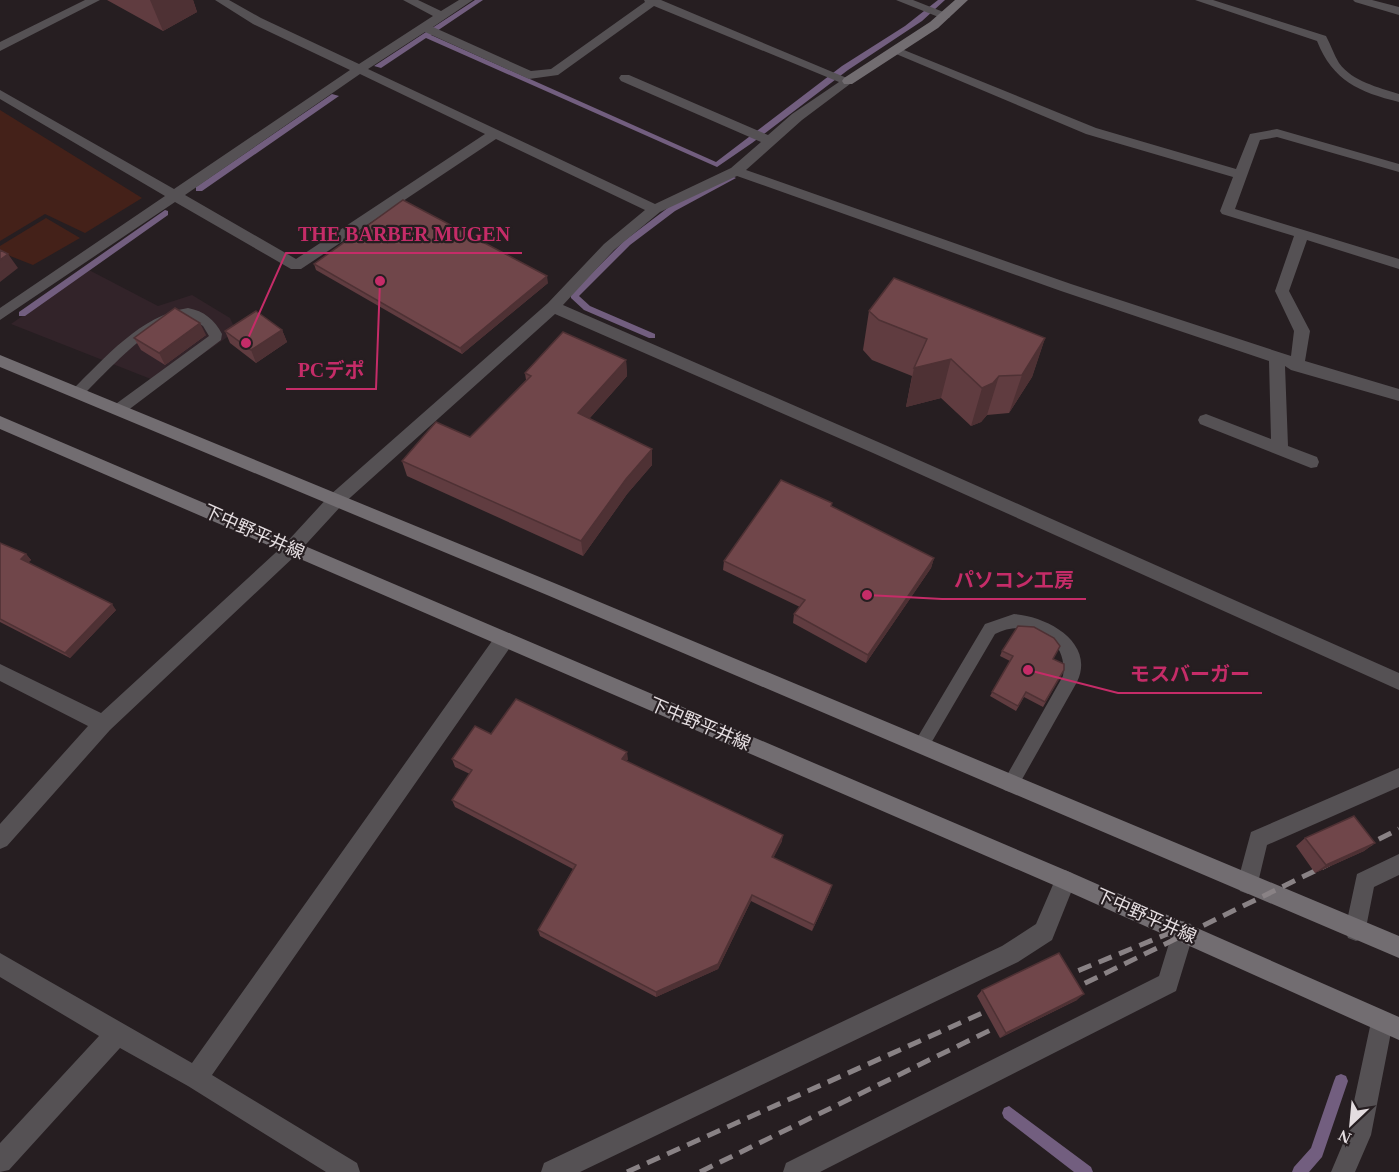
<svg xmlns="http://www.w3.org/2000/svg" width="1399" height="1172" font-family="'Times New Roman','Noto Sans JP',serif">
<rect width="100%" height="100%" fill="#261e21"/>
<!-- built -->
<path fill="#322329" d="M89 270 158 306 192 295 230 318 236 331 161 383 11 324Z"/>
<!-- green -->
<path fill="#442119" d="M0 110 142 198 85 233 45 214 0 241Z
M46 218 80 238 33 265 0 252V246Z"/>
<g fill="none" stroke-linecap="round" stroke-linejoin="round">
<!-- stream -->
<path fill="#725e7f" fill-rule="evenodd" d="M475 0H483L431 35 716 162 842 66 905 26 938 0H945L922 21 848 70 752 143 717 167 426 38 381 68 374 66Z
M332 94 339 96 202 191H196V187Z
M729 176H732L736 178 675 211 630 245 579 296 590 306 655 334V338H649L584 310 571 298V294L624 241 669 207Z
M165 210 168 211V215L25 316H19V312Z
M1341 1074 1346 1076 1348 1081 1322 1157 1309 1172H1292L1294 1167 1311 1148 1334 1081 1336 1076Z
M1009 1106 1091 1167 1093 1172H1074L1004 1118 1002 1113 1004 1108Z"/>
<!-- lane -->
<path fill="#555154" fill-rule="evenodd" d="M188 308C204 311 215 320 222 334L221 340 123 414H113L111 410 113 406 209 336 203 326 190 317C157 314 105 374 82 396H72L70 393 72 390C105 358 141 315 188 308Z
M1014 614C1046 616 1096 642 1077 682L1016 790 1010 792 1004 790 1002 784 1063 676C1069 638 1028 617 995 634L927 750 921 752 915 750 913 745 985 624Z"/>
<!-- street -->
<path fill="#555154" fill-rule="evenodd" d="M85 0H100L0 51V42Z
M215 0H229L261 18 359 64 433 16 403 0H418L441 11 459 0H473L433 27 531 71 551 69 645 2 644 0H661L854 81 802 120 746 170 1071 284 1291 356 1294 331 1275 291 1294 236 1222 214 1220 211 1233 177 1086 134 889 51 895 47 899 48 1096 128 1236 169 1250 134 1277 129 1399 164V172L1277 137 1260 140 1235 209 1399 259V269L1307 240 1289 291 1310 331 1305 361 1399 389V401L1291 370 1285 366 1288 446 1317 457 1319 462 1317 467 1311 468 1200 424 1198 420 1200 416 1206 414 1271 439 1269 361 1061 291 737 176 660 212 614 250 563 305 885 445 1399 673V690L873 453 555 314 342 505 297 554 110 730 7 846 0 849V824L88 726 0 681V664L101 713 285 544 330 495 548 303 604 244 645 210 496 139 301 269H291L175 202 0 320V308L165 196 0 99V90L174 189 350 70 253 24ZM654 6 839 82 792 114 768 135 629 75H621L619 78 621 81 761 142 731 168 655 204 368 69 425 32 529 79 558 75ZM360 74 485 134 296 259 185 195Z
M896 0H913L951 15 949 18H941Z
M1195 0H1213L1326 36C1331 45 1334 55 1339 63 1353 82 1378 87 1399 94V102C1359 92 1333 81 1317 41Z
M1353 0H1372L1399 7V15L1355 2Z
M504 632 511 634 513 640 511 646 212 1075 357 1163 360 1172H326L188 1086 120 1048 9 1170 0 1172V1143L99 1036 0 977V953L192 1063 497 634Z
M1399 768V787L1267 845 1256 891 1248 894 1240 891 1237 884 1251 832Z
M1399 854V875L1374 887 1364 938 1356 941 1348 938 1345 930 1357 874Z
M1065 870 1072 873 1076 880 1052 940 1018 962 580 1172H541L544 1163 1002 946 1036 924 1058 873Z
M1183 921 1191 924 1194 932 1176 991 820 1172H783L786 1163 1159 976 1175 924Z
M1382 1011 1390 1014 1393 1022 1371 1135 1355 1172H1331L1347 1134 1371 1022 1374 1014Z"/>
<!-- secondary -->
<path fill="#726d71" fill-rule="evenodd" d="M955 0H968L938 28 852 84H844L842 81 844 78 930 22Z
M0 355 559 585 1399 936V958L547 595 0 367Z
M0 416 1072 873 1399 1017V1040L1058 887 0 429Z"/>
<!-- rail -->
<path stroke="#898285" stroke-width="5" stroke-dasharray="14 8" stroke-linecap="butt" d="M1359 849 1399 829
M1058 979 1177 930
M1065 993 1329 864
M627 1172 1000 1005
M700 1172 1009 1021"/>
</g>
<!-- wall -->
<path fill="#603c40" d="M107 0H193L197 12 163 31Z
M314 264 548 283 462 354 316 270Z
M869 311 1045 338 1032 377 1009 413 987 415 981 422 971 426 941 398 906 407 912 376 872 360 863 350Z
M282 330 287 342 256 363 230 343 225 331Z
M206 335 165 365 141 350 134 338Z
M626 360 627 376 589 419 652 449V465L627 494 583 556 407 476 402 461 470 437 526 380 525 373Z
M832 507 934 558 931 568 866 663 793 623 794 614 800 607 723 570 724 561Z
M0 543 26 554 31 560 28 562 116 610 70 658 0 622Z
M1002 651 1053 659 1064 670 1043 707 1024 697 1016 711 990 696 1010 661 1000 656Z
M491 734 628 759 626 761 782 841 773 858 830 892 812 931 751 901 718 969 656 997 540 936 538 930 573 869 455 807 452 800 470 774 455 767 452 759Z
M1305 838 1375 843 1364 851 1315 873 1296 846Z
M982 990 1077 1000 1000 1038 977 996Z"/>
<!-- shaded-wall -->
<path fill="#4e3134" d="M150 0H193L197 12 163 31Z
M8 254 18 268 0 282V260Z
M547 276 548 283 462 354 460 348Z
M200 323 206 335 165 365 159 353Z
M282 330 287 342 256 363 251 350Z
M1045 338 1032 377 1009 413 1022 375Z
M951 359 941 398 906 407 914 368Z
M626 360 627 376 580 429 578 413Z
M999 376 987 415 981 422 971 426 982 388Z
M652 449V465L627 494 583 556 581 541 626 479Z
M26 554 31 560 26 565 21 559Z
M934 558 931 568 866 663 868 655Z
M112 604 116 610 70 658 65 653Z
M627 752 628 759 623 767 622 759Z
M783 835 782 841 771 863 772 857Z
M1375 843 1364 851 1315 873 1326 865Z
M832 885 830 892 812 931 814 925Z
M752 895 751 901 718 969 656 997V992Z
M1084 994 1077 1000 1000 1038 1006 1033Z"/>
<!-- building -->
<path fill="#70464a" stroke="#4e3134" stroke-width="1.5" d="M403 200 547 276 460 348 314 264Z
M0 250 8 254 0 260Z
M894 278 1045 338 1022 375 999 376 993 383 982 388 951 359 914 368 927 339 879 320 869 311Z
M175 308 200 323 159 353 134 338Z
M256 311 282 330 251 350 225 331Z
M563 332 626 360 578 413 652 449 626 479 581 541 402 461 436 422 470 437 531 376 525 373Z
M781 480 832 503 831 506 934 558 868 655 794 614 805 600 724 561Z
M0 543 26 554 21 559 112 604 65 653 0 619Z
M1018 626 1034 627 1054 638 1060 646 1053 659 1064 664V670L1045 702 1026 692 1018 706 992 692 1013 656 1002 651Z
M516 699 627 752 622 759 783 835 772 857 832 885 814 925 752 895 718 964 656 992 538 930 576 865 452 800 472 770 452 759 475 726 491 734Z
M1354 816 1375 843 1326 865 1305 838Z
M1059 953 1084 994 1006 1033 982 990Z"/>
<g text-anchor="middle" stroke-width="4.5" stroke-linejoin="round" paint-order="stroke">
<!-- street labels -->
<g font-size="18" fill="#e4dde0" stroke="#261e21">
<text transform="translate(254 532) rotate(24)" y="6">下中野平井線</text>
<text transform="translate(700 724) rotate(23)" y="6">下中野平井線</text>
<text transform="translate(1146 916) rotate(24)" y="6">下中野平井線</text>
</g>
</g>
<!-- callouts -->
<path fill="none" stroke="#c52c68" stroke-width="2" d="M246 343L286 253H522M380 281L376 389H286M867 595L942 599H1086M1028 670L1118 693H1262"/>
<g fill="#c52c68" stroke="#261e21" stroke-width="2">
<circle cx="246" cy="343" r="6"/>
<circle cx="380" cy="281" r="6"/>
<circle cx="867" cy="595" r="6"/>
<circle cx="1028" cy="670" r="6"/>
</g>
<g font-size="20" text-anchor="middle" font-weight="bold" fill="#c52c68" stroke="#261e21" stroke-width="4.5" stroke-linejoin="round" paint-order="stroke">
<text x="404" y="241">THE BARBER MUGEN</text>
<text x="331" y="377">PCデポ</text>
<text x="1014" y="587">パソコン工房</text>
<text x="1190" y="681">モスバーガー</text>
</g>
<!-- north arrow -->
<g transform="translate(1351 1124) rotate(206)" stroke="#261e21" stroke-width="4.5" paint-order="stroke">
<path d="M0-4.5L10 22L0 15L-10 22Z" fill="#e4dde0"/>
<text y="-9" font-size="16" font-weight="bold" text-anchor="middle" fill="#e4dde0">N</text>
</g>
</svg>
